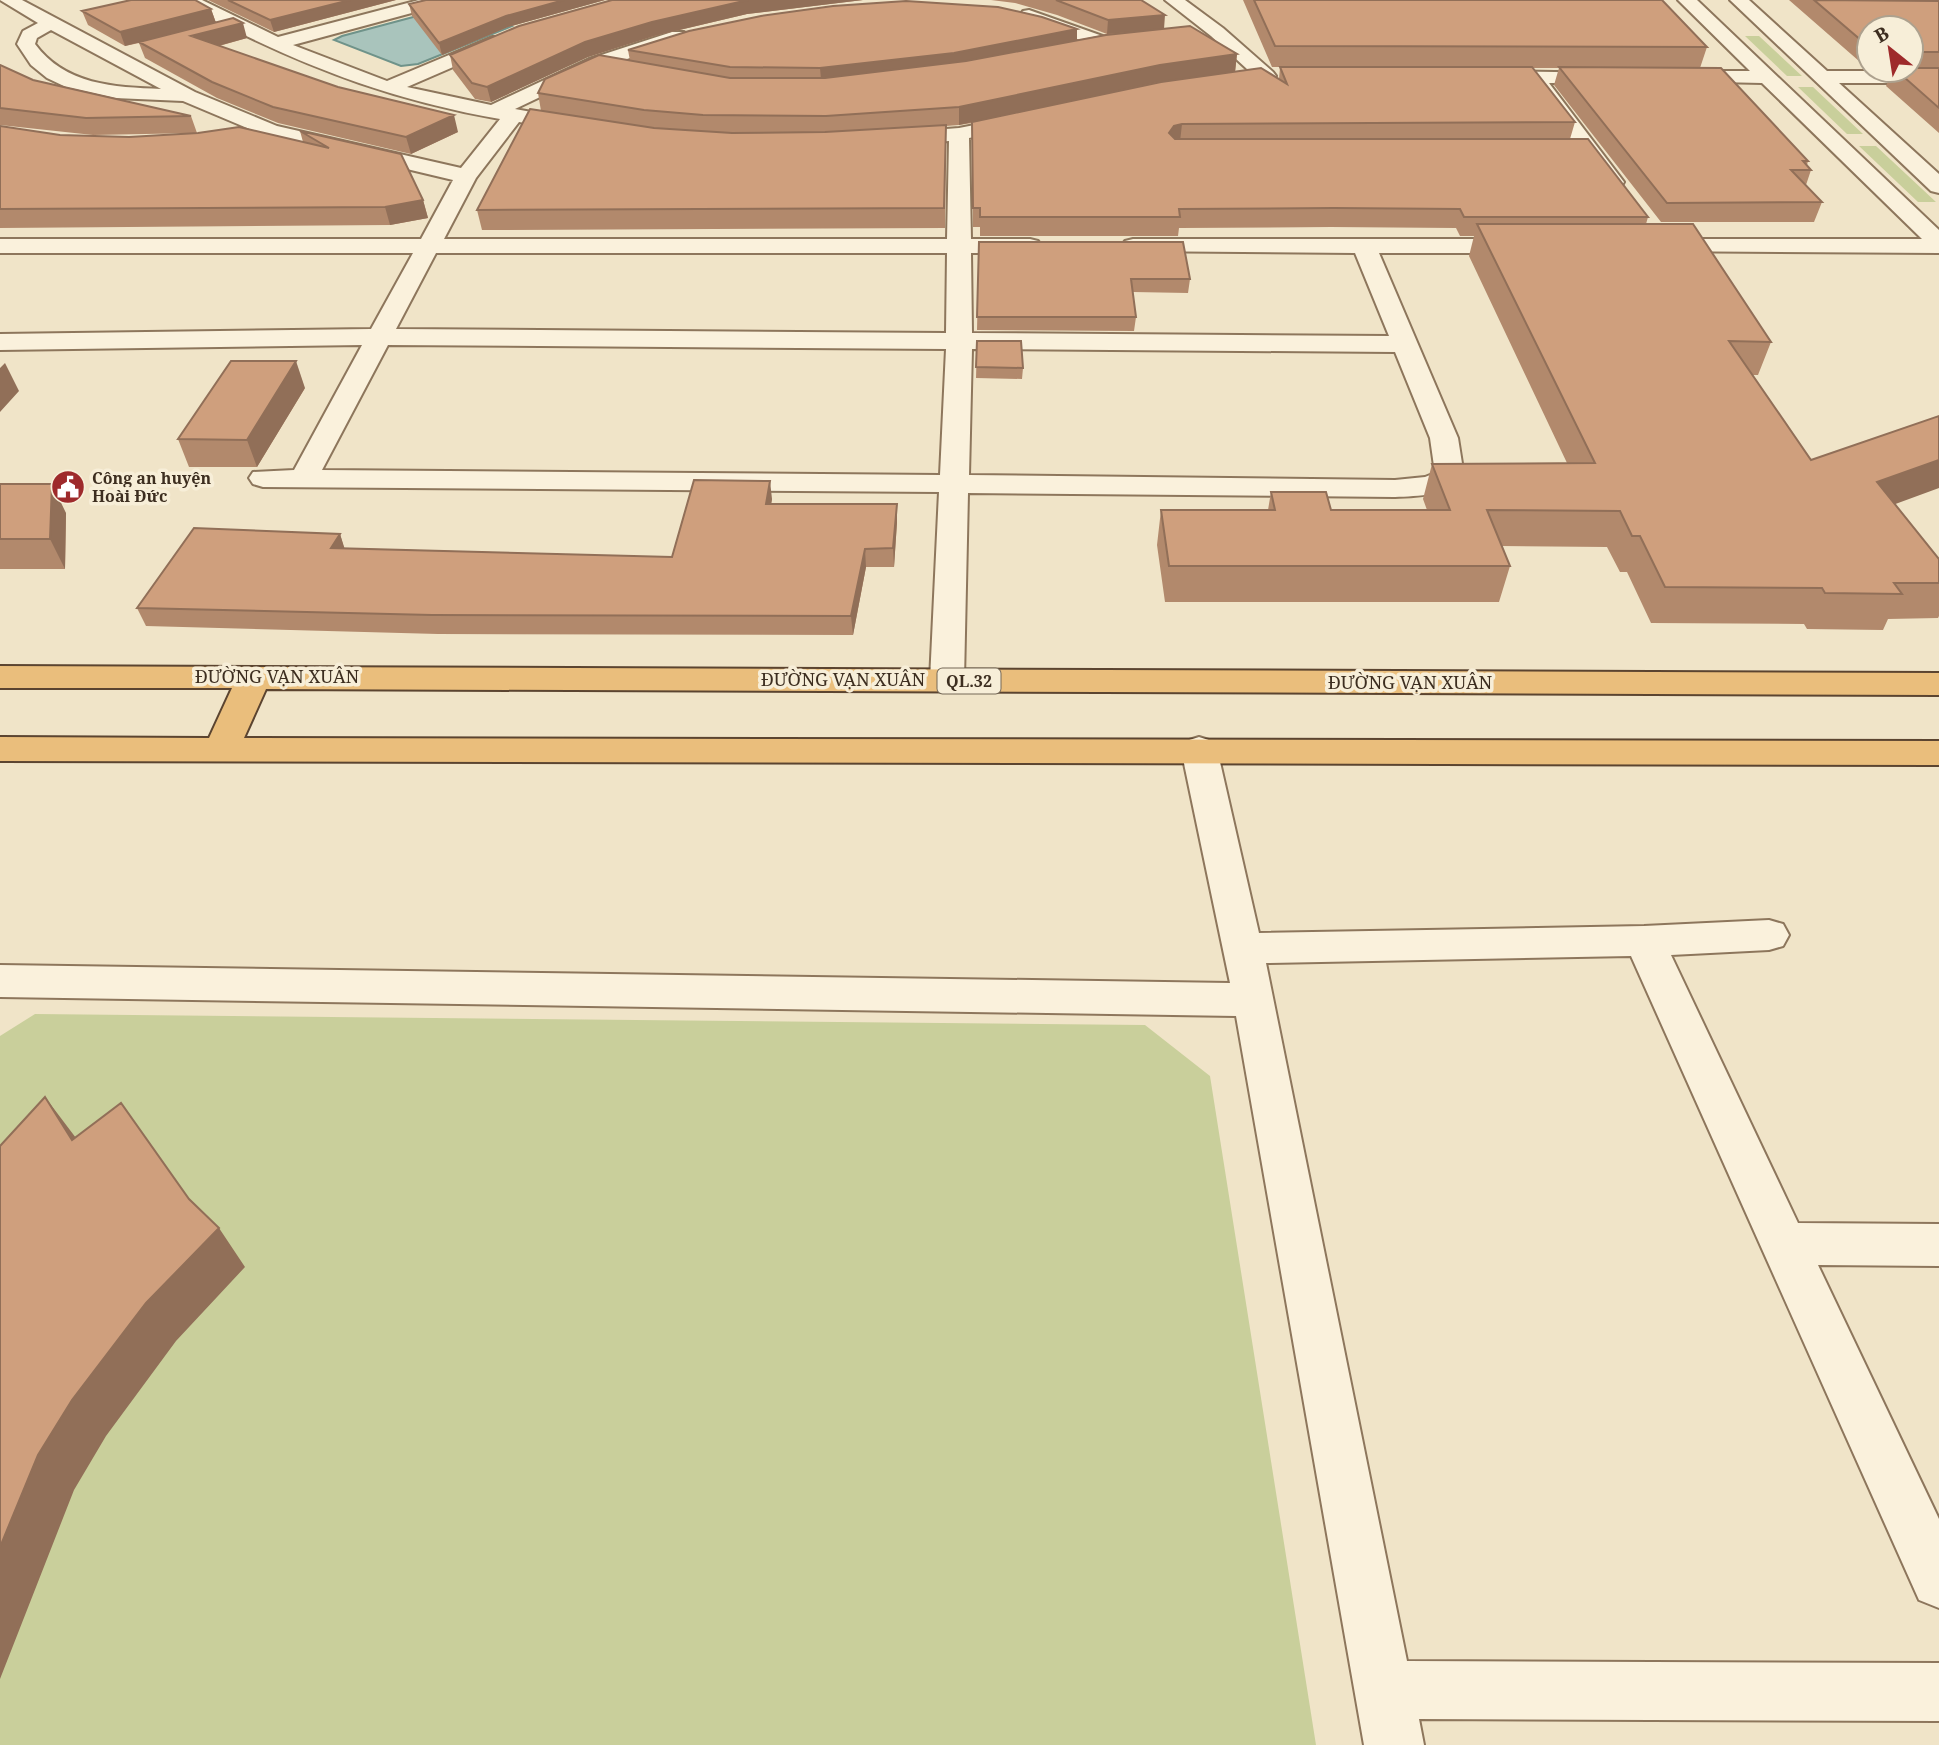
<svg xmlns="http://www.w3.org/2000/svg" width="1939" height="1745" font-family="'Noto Serif',serif">
<rect width="100%" height="100%" fill="#f0e4c8"/>
<!-- green -->
<path fill="#c9cf9b" d="M1745 36H1759L1802 76H1787Z
M1798 87H1813L1863 134H1847Z
M1859 146H1876L1936 202H1918Z
M35 1014 1145 1025 1210 1076 1316 1745H0V1036Z"/>
<!-- water -->
<path fill="#a9c4bc" stroke="#6f938a" stroke-width="2" d="M477 0 512 26 418 64 401 66 334 40 342 36Z"/>
<g fill="none" stroke-linecap="round" stroke-linejoin="round">
<!-- minor casing -->
<g stroke="#8d765c" stroke-width="4">
<path id="minor" d="M0 0H22L195 92 277 126 461 168 500 119C399 101 318 72 226 26 212 19 189 12 179 0H202L278 37 419 0H448L445 4 293 45 387 81 492 37H504L507 41 504 45 407 87 491 105 589 59 672 32H684L687 36 684 40 603 67 515 109 576 120 583 122 586 126 583 130 576 132 519 122 476 178 444 239H947L949 141 894 145 887 143 884 139 887 135 894 133 959 128 1021 116 1028 118 1031 122 1028 126 969 138 971 239H1030L1038 241 1042 246 1038 251 1030 253H971L972 333 1389 336 1355 253 1125 251 1121 246 1125 241 1133 239H1524L1532 241 1536 246 1532 251 1524 253H1379L1458 438 1464 476C1451 496 1417 496 1395 497L968 493 964 680 959 688 947 691 935 688 930 680 939 492 263 487 253 484 249 478 253 472 294 470 362 345 0 350V334L371 329 413 253H0V239H421L453 180 264 135 183 101 115 98 66 87 47 78 31 65 17 44 23 31 38 23ZM51 30 161 89C114 87 65 85 35 44L37 38ZM436 253H947L946 333 396 329ZM388 345 946 349 940 475 322 470ZM972 349 1395 352 1430 438 1435 473 1425 477 1395 480 969 475Z
M1165 0H1185L1223 28 1273 72 1276 76 1273 80H1259L1211 36Z
M1678 0H1697L1939 230V253L1646 251 1642 246 1646 241 1654 239H1922L1762 83 1672 81 1669 77 1672 73 1679 71H1750Z
M1730 0H1749L1827 71H1939V83H1839L1939 174V193L1931 191Z
M1029 10 1111 39 1114 43C1105 52 1074 58 1061 55L1059 51 1061 47 1085 42 1023 19 1020 15 1023 11Z
M1487 71 1616 73 1619 77 1616 81 1609 83H1549L1624 182 1621 187H1605L1533 87 1537 83 1480 81 1477 77 1480 73Z
M1199 737 1212 741 1217 749 1259 933 1644 926 1769 920 1783 924 1789 935 1783 946 1769 950 1671 955 1798 1223 1939 1224V1266L1818 1265 1939 1519V1608L1919 1600 1631 956 1266 963 1407 1661 1939 1663V1721L1419 1719 1424 1745H1364L1236 1016 0 997V965L1230 983 1181 749 1186 741Z"/>
</g>
<!-- trunk casing -->
<g stroke="#5b4430" stroke-width="4">
<path id="trunk" d="M0 666 1939 673V695L266 689 244 738 1939 741V765L0 761V737L209 738 232 688H0Z"/>
</g>
<!-- minor -->
<use href="#minor" fill="#faf1dc" fill-rule="evenodd"/>
<!-- trunk -->
<use href="#trunk" fill="#eabe7c" fill-rule="evenodd"/>
</g>
<!-- wall -->
<path fill="#b2896c" d="M208 0H396L274 32Z
M426 0H605L508 27 442 55 412 16 409 4Z
M612 0H863L747 14 654 36 588 57 491 102 475 99 453 70 450 55Z
M991 0H1141L1164 29 1237 54 1235 72 1279 79 1280 67H1272L1243 0H1662L1707 47 1700 68 1808 161 1807 165 1811 170 1806 185 1822 202 1814 222H1661L1554 85 1559 68H1532L1575 122 1570 139 1648 217 1646 224 1771 342 1758 375H1752L1811 460 1895 504 1939 559V616L1938 618 1888 619 1883 630 1807 629 1804 624 1651 623 1627 572H1620L1607 547 1501 546 1510 566 1499 602H1165L1157 545 1161 510H1268L1271 492 1331 510H1427L1423 499 1432 464 1567 463 1469 256 1474 236H1460L1456 228 1331 227 1179 228 1178 236H980V227H973L972 123 959 125 946 126 945 228 482 230 477 210 541 111 538 93 630 61 628 50 1077 40 1107 34 1057 15 1015 3Z
M1789 0H1939V133L1886 86 1893 70H1911V28H1869V68H1867Z
M211 9 216 23 247 38 219 46 458 132 411 154 278 123 217 98 145 58 139 43 125 46 88 25 82 11Z
M0 65 33 80 191 116 197 133 93 135 0 125Z
M0 126 60 135 303 142 300 131 423 200 428 218 390 225 0 228Z
M979 242 1190 279 1188 293 1133 292 1136 317 1134 331 977 330Z
M977 341 1023 368 1022 379 976 378Z
M305 388 257 467H189L178 439Z
M0 484 66 513 65 569H0Z
M772 499 771 504H897V522L894 567H866L853 635 438 634 146 626 137 608 340 534 344 548 672 557Z"/>
<!-- shaded-wall -->
<path fill="#916f58" d="M350 0H396L274 32 270 20Z
M564 0H605L508 27 442 55 439 43 506 16Z
M745 0H863L747 14 654 36 588 57 491 102 487 87 585 42 652 22Z
M211 9 216 23 125 46 120 32Z
M1165 15 1164 29 1107 34 1108 20Z
M243 23 247 38 196 52 191 36Z
M1077 29V40L954 64 821 79 820 68Z
M1237 54 1235 72 1158 82 959 125V107L1160 65Z
M454 115 458 132 411 154 406 137Z
M1182 124 1180 142 1172 144 1169 133 1174 126Z
M423 200 428 218 390 225 385 207Z
M296 361 305 388 257 467 247 440Z
M5 363 19 391 0 412V368Z
M1939 460V488L1860 517 1877 482Z
M770 481 772 499 768 523 766 504Z
M52 484 66 513 65 569 50 539Z
M897 504V522L894 567 893 548Z
M340 534 346 553 331 548Z
M865 549 866 567 853 635 851 616Z
M45 1097 76 1138 72 1140Z
M219 1228 245 1267 176 1341 106 1436 74 1490 0 1679V1547L38 1455 72 1400 146 1303Z"/>
<!-- building -->
<path fill="#cf9f7d" stroke="#916f58" stroke-width="2" d="M131 0H195L211 9 120 32 82 11Z
M228 0H350L270 20Z
M426 0H564L506 16 439 43 409 4Z
M612 0H748L652 22 585 42 487 87 472 83 450 55 519 26Z
M1056 0H1141L1165 15 1108 20Z
M1254 0H1662L1707 47 1275 46Z
M1814 0 1939 1V52H1911V28H1869V47Z
M906 1 998 7 1042 17 1077 29 954 53 820 68 730 67 628 50 689 31 761 16 833 6Z
M233 18 243 23 191 36 338 87 454 115 406 137 273 107 212 82 139 42Z
M1190 26 1237 54 1160 65 959 107 826 116 703 115 644 110 538 93 545 79 599 55 730 78H825L966 61 1106 35Z
M0 65 33 80 191 116 86 118 0 108Z
M1280 67H1532L1575 122 1182 124 1174 126 1169 133 1175 139H1588L1648 217H1464L1460 209 1334 208 1179 209 1180 217H980V208H973L972 122 1161 82 1261 68 1287 84Z
M1559 67 1721 68 1808 161H1803L1811 170H1791L1822 202 1667 203Z
M1911 68H1939V108L1896 70H1911Z
M530 109 654 128 732 133 825 132 946 125 944 208 477 210Z
M0 126 60 135 129 137 198 133 239 127 329 148 300 131 401 154 423 200 385 207 0 209Z
M1477 224H1693L1771 342 1729 341 1811 460 1939 416V460L1877 482 1939 559V583H1894L1902 594 1825 593 1822 588 1665 587 1640 536H1632L1620 511 1487 510 1510 566H1169L1161 510H1275L1271 492H1326L1331 510H1450L1432 464 1595 463Z
M979 242H1183L1190 279H1131L1136 317H977Z
M977 341H1021L1023 368 976 367Z
M231 361H296L247 440 178 439Z
M694 480 770 481 766 504H897L893 548 865 549 851 616 432 615 137 608 194 528 340 534 331 548 672 557Z
M0 484H52L50 539H0Z
M45 1097 72 1140 121 1103 189 1199 219 1228 146 1303 72 1400 38 1455 0 1547V1146Z"/>
<!-- icons -->
<defs>
<g id="civic-disc" transform="scale(1.75)"><circle r="9.5" fill="#9e2a2b" stroke="#f7eed8"/><path d="M-.6-6.5H3V-4.5H.6V-3L4-1V1h2V6H-6V1h2V-1L-.6-3ZM-1.2 2.5V6h2.4V2.5Z" fill="#fff"/></g>
</defs>
<g fill-rule="evenodd">
<use href="#civic-disc" x="68" y="487"/>
</g>
<g text-anchor="middle" stroke-width="7" stroke-linejoin="round" paint-order="stroke">
<!-- far-poi labels -->
<g font-size="16" font-weight="bold" fill="#3d2e20" stroke="#f7eed8" text-anchor="start">
<text x="92" y="484">Công an huyện<tspan x="92" dy="18">Hoài Đức</tspan></text>
</g>
<!-- shield labels -->
<rect fill="#f7eed8" stroke="#756857" stroke-width="2" x="937.5" y="668.5" width="63" height="25" rx="5"/>
<g font-size="16" font-weight="bold" fill="#3d2e20">
<text x="969" y="687">QL.32</text>
</g>
<!-- street labels -->
<g font-size="18" fill="#3d2e20" stroke="#f7eed8">
<text x="277" y="683">ĐƯỜNG VẠN XUÂN</text>
<text x="843" y="686">ĐƯỜNG VẠN XUÂN</text>
<text x="1410" y="689">ĐƯỜNG VẠN XUÂN</text>
</g>
</g>
<!-- north arrow -->
<g transform="translate(1890 49) rotate(330)"><circle r="33" fill="#f7eed8" stroke="#ada18e" stroke-width="2"/>
<path d="M0-5L12 26L0 18L-12 26Z" fill="#9e2a2b"/>
<text y="-10" font-size="19" font-weight="bold" text-anchor="middle" fill="#3d2e20">B</text>
</g>
</svg>
